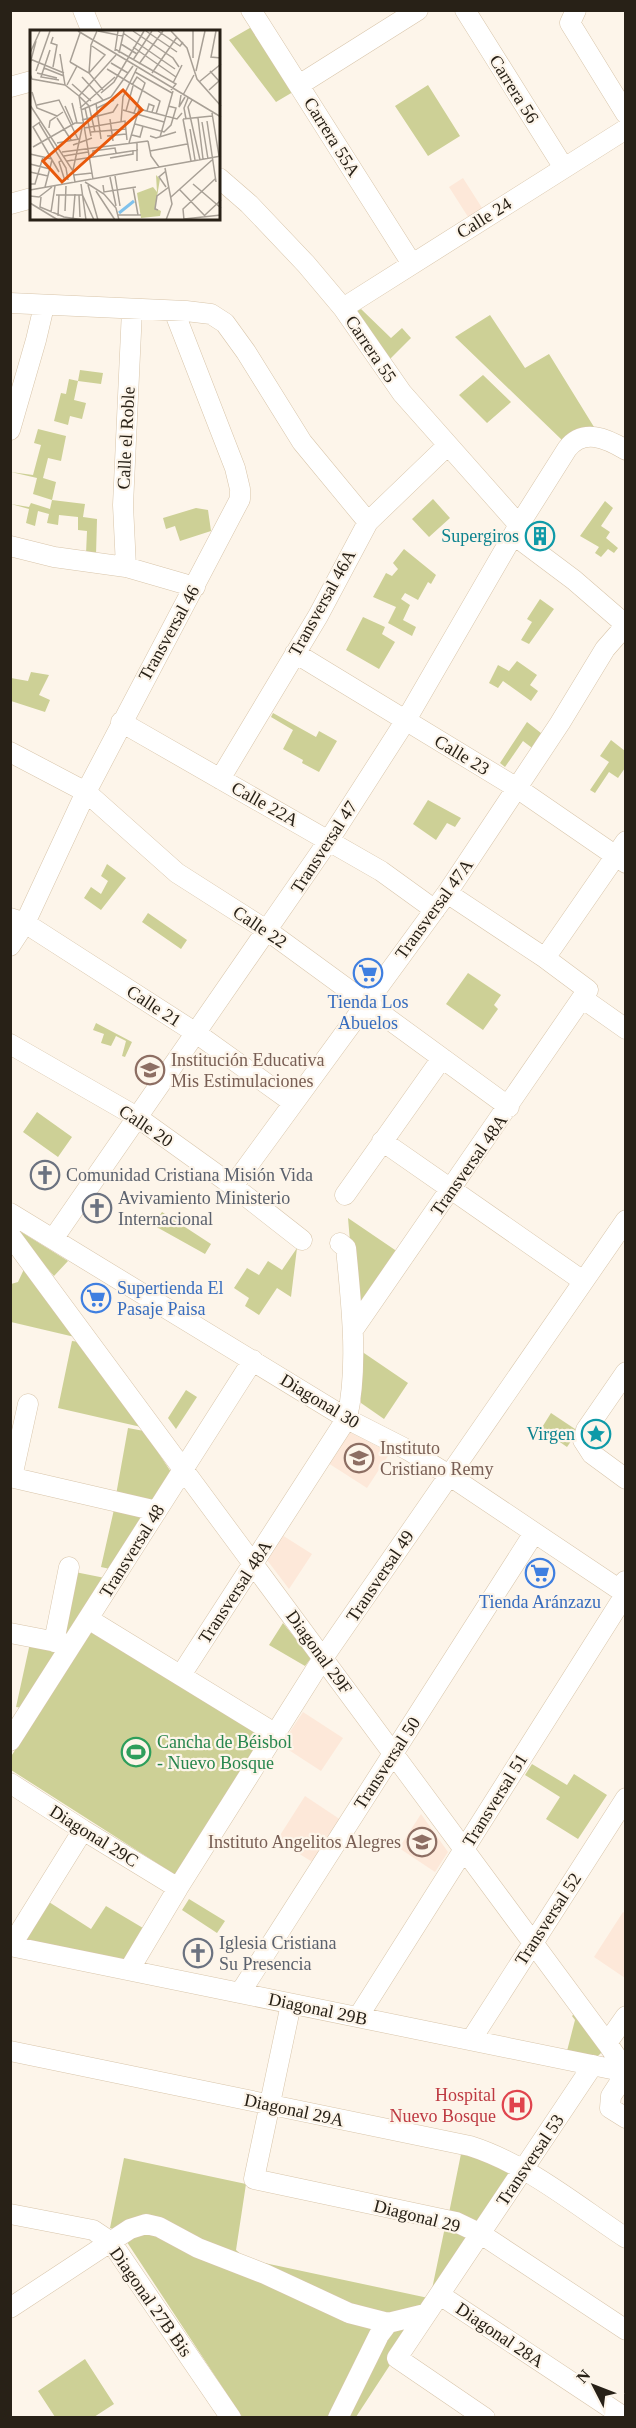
<svg xmlns="http://www.w3.org/2000/svg" width="636" height="2428" font-family="Georgia,serif">
<rect width="100%" height="100%" fill="#fdf5ea"/>
<!-- education -->
<path fill="#fde8d9" d="M463 178 484 211 470 220 449 187Z
M348 1431 390 1453 367 1488 328 1463Z
M282 1535 312 1554 289 1589 267 1560Z
M303 1712 343 1738 321 1771 281 1745Z
M305 1796 341 1820 314 1863 277 1840Z
M421 1814 448 1852 435 1872 399 1848Z
M623 1912 626 1914 625 1978 594 1957Z"/>
<!-- green -->
<path fill="#cdd096" d="M255 25 298 89 276 102 229 40Z
M428 85 460 136 428 156 395 106Z
M361 309 391 338 402 328 411 338 389 360 355 312Z
M490 315 525 368 549 354 594 427 575 431 563 441 455 337Z
M80 370 103 373 101 384 78 381 74 400 86 403 82 419 70 416 68 425 54 421 61 393 66 394 69 379 78 381Z
M483 375 511 402 487 423 459 395Z
M38 429 66 436 61 461 48 458 43 478 56 482 52 500 85 504 83 517 97 519 96 555 86 554 87 531 78 530V517L59 515 58 525 47 523 49 514 38 511 35 526 26 523 29 509 11 504 29 507 31 503 50 509 52 500 33 494 37 478 11 472 33 475 41 445 34 443Z
M433 499 450 518 429 537 412 519Z
M605 501 613 508 601 526 610 532 606 538 618 548 614 553 608 549 601 557 595 553 599 547 580 536Z
M196 508 208 510 211 531 180 541 175 526 166 529 163 518Z
M404 549 436 575 431 584 428 582 418 600 405 593 401 599 410 605 403 620 416 627 412 636 388 623 396 607 373 597 386 573 392 576 398 569 393 563Z
M540 599 554 609 529 644 521 640 532 622 527 619Z
M363 617 385 627 382 634 395 642 379 669 346 650Z
M517 661 537 675 530 685 538 691 531 701 503 681 498 688 489 683 498 665 509 671Z
M31 672 49 675 39 695 50 700 45 712 11 701V678L28 681Z
M273 713 316 737 319 731 337 741 319 772 302 763 303 760 283 749 293 730 271 717Z
M527 722 546 737 536 751 523 741 505 767 500 763Z
M611 740 625 751V768L618 778 609 772 595 793 590 790 609 762 600 756Z
M428 800 461 818 455 827 447 823 436 840 413 824Z
M107 864 126 878 101 910 84 898 91 887 101 894 108 881 101 876Z
M148 913 187 940 181 949 142 922Z
M468 973 501 995 494 1005 498 1009 483 1030 446 1004Z
M96 1023 132 1042 125 1057 122 1056 126 1041 116 1036 111 1046 101 1043 104 1034 93 1030Z
M37 1112 72 1137 58 1157 23 1132Z
M162 1212 211 1244 205 1254 153 1225Z
M348 1218 398 1252 356 1312Z
M10 1225 68 1261 54 1276Z
M297 1248 291 1297 277 1288 259 1315 245 1306 249 1298 234 1288 247 1268 259 1275 268 1261 282 1270Z
M25 1267 79 1338 11 1322V1284L18 1282Z
M72 1341 80 1342 141 1427 58 1408Z
M361 1351 408 1383 384 1419 361 1403Z
M186 1390 197 1397 176 1429 168 1418Z
M551 1413 578 1431 567 1447 541 1429Z
M128 1428 144 1431 173 1475 152 1504 116 1495Z
M115 1505 147 1512 110 1569 101 1567Z
M70 1571 105 1578 70 1640 57 1637Z
M283 1623 311 1658 305 1666 269 1645Z
M95 1626 267 1736 177 1876 11 1770 10 1758Z
M30 1643 62 1648 23 1708 16 1707Z
M532 1764 567 1785 574 1774 607 1795 578 1839 546 1819 560 1797 525 1775Z
M189 1899 225 1921 217 1933 182 1910Z
M49 1902 91 1929 106 1906 143 1928 121 1964 23 1943Z
M574 2014 602 2052 598 2056 567 2051 575 2020 572 2016Z
M462 2149 511 2170 480 2225 449 2213Z
M124 2158 246 2184 236 2250 246 2259 433 2299 356 2417H242L119 2230 110 2228Z
M445 2227 472 2238 432 2289Z
M85 2359 114 2404 94 2417H55L38 2391Z"/>
<g fill="none" stroke-linecap="round" stroke-linejoin="round">
<!-- minor casing -->
<g stroke="#d8c5aa" stroke-width="21">
<path id="minor" d="M83 10 92 32
M251 10 412 264
M465 10 564 168
M576 10 570 23 626 114
M299 85 418 10
M10 87 32 81
M219 178 249 204 306 264 343 308 402 393 519 525
M10 204 32 198
M10 303 186 311 211 314 225 323 246 352 302 442 368 522
M343 308 626 129
M10 430 36 340 44 306
M10 546 54 557 126 567 195 587
M126 567 123 505 132 310
M295 653 517 788 626 863
M121 722 381 871 435 910
M10 752 86 792 177 873 268 931 509 1107
M220 779 318 616 368 522 447 446
M447 893 545 958 588 990 582 998 626 1029
M10 918 25 923 196 1033 292 1102
M10 946 25 923 86 792 240 499V489L235 468 174 311
M545 958 626 841
M10 1044 137 1117 233 1186 302 1240
M382 1141 583 1281
M233 1186 447 893 560 723 605 649 626 625 574 580 514 535
M345 1195 442 1058
M10 1213 351 1421 408 1450 444 1472 626 1594
M10 1235 607 2043 626 2071
M53 1239 329 840 406 720 519 525 567 449C583 428 606 438 626 450
M353 1330 582 998
M626 1372 586 1430 583 1440 592 1454 626 1479
M10 1477 157 1511
M12 1477 28 1404
M90 1620 276 1734
M10 1633 67 1644
M54 1642 69 1567
M181 1675 347 1418C359 1366 351 1301 346 1248L340 1243
M10 1741 253 1360
M10 1783 83 1830 178 1888
M10 1946 626 2072
M11 1946 83 1830
M129 1970 178 1888 323 1658 626 1220
M240 1993 534 1533
M291 2004 254 2179 456 2222 481 2234 626 2330
M358 2017 621 1601 625 1581
M471 2040 626 1798
M607 2043 626 2016
M10 2051 470 2146C527 2164 576 2205 626 2238
M626 2073 611 2096 610 2108 626 2118
M10 2214 93 2230 111 2242 231 2418
M440 2295 621 2415
M10 2308 130 2229 146 2224 159 2227 198 2248 265 2274 349 2313 388 2323 425 2314
M338 2418 379 2335 388 2323
M485 2418 397 2358 593 2065"/>
</g>
<!-- minor -->
<use href="#minor" stroke="#fff" stroke-width="20"/>
</g>
<!-- icons -->
<defs>
<g id="building-ring" transform="scale(1.5)"><circle r="9.5" fill="#fdf5ea" stroke="#0f9aa8" stroke-width="1.5"/><path d="M-4-6H4V6H1V3H-1V6H-4ZM-2.5-4.3h1.7v1.8h-1.7ZM.8-4.3h1.7v1.8H.8ZM-2.5-1h1.7V.8h-1.7ZM.8-1h1.7V.8H.8Z" fill="#0f9aa8"/></g>
<g id="supermarket-ring" transform="scale(1.5)"><circle r="9.5" fill="#fdf5ea" stroke="#3f7fe0" stroke-width="1.5"/><path d="M-6-5.5h2.5l.6 2H6L4.5 2H-2.5L-4.4-4H-6ZM-1.5 3.2a1.3 1.3 0 1 0 .1 0ZM3 3.2a1.3 1.3 0 1 0 .1 0Z" fill="#3f7fe0"/></g>
<g id="school-ring" transform="scale(1.5)"><circle r="9.5" fill="#fdf5ea" stroke="#8d6e63" stroke-width="1.5"/><path d="M0-5L7-2L0 1L-7-2ZM-4 1L0 2.5L4 1V4Q0 6-4 4Z" fill="#8d6e63"/></g>
<g id="church-ring" transform="scale(1.5)"><circle r="9.5" fill="#fdf5ea" stroke="#6b7280" stroke-width="1.5"/><path d="M-1.2-6h2.4v3.5h3.3v2.4h-3.3V6h-2.4V-.1h-3.3v-2.4h3.3Z" fill="#6b7280"/></g>
<g id="sight-ring" transform="scale(1.5)"><circle r="9.5" fill="#fdf5ea" stroke="#0f9aa8" stroke-width="1.5"/><path d="M0-6L1.8-2.2L6-1.7L2.9 1.2L3.7 5.4L0 3.3L-3.7 5.4L-2.9 1.2L-6-1.7L-1.8-2.2Z" fill="#0f9aa8"/></g>
<g id="stadium-ring" transform="scale(1.5)"><circle r="9.5" fill="#fdf5ea" stroke="#2e9e5b" stroke-width="1.5"/><path d="M0-5a6.5 5 0 1 0 0 10a6.5 5 0 1 0 0-10ZM-3.5-1.8h7v3.6h-7Z" fill="#2e9e5b"/></g>
<g id="hospital-ring" transform="scale(1.5)"><circle r="9.5" fill="#fdf5ea" stroke="#e0444e" stroke-width="1.5"/><path d="M-5-5h3v3.5h4V-5h3V5h-3V1.5h-4V5h-3Z" fill="#e0444e"/></g>
</defs>
<g fill-rule="evenodd">
<use href="#building-ring" x="540" y="536"/>
<use href="#supermarket-ring" x="368" y="973"/>
<use href="#school-ring" x="150" y="1070"/>
<use href="#church-ring" x="45" y="1175"/>
<use href="#church-ring" x="97" y="1208"/>
<use href="#supermarket-ring" x="96" y="1298"/>
<use href="#sight-ring" x="596" y="1434"/>
<use href="#school-ring" x="359" y="1458"/>
<use href="#supermarket-ring" x="540" y="1573"/>
<use href="#stadium-ring" x="136" y="1752"/>
<use href="#school-ring" x="422" y="1842"/>
<use href="#church-ring" x="198" y="1953"/>
<use href="#hospital-ring" x="517" y="2105"/>
</g>
<g text-anchor="middle" stroke-width="4.5" stroke-linejoin="round" paint-order="stroke">
<!-- street labels -->
<g font-size="18" fill="#282117" stroke="#fdf5ea">
<text transform="translate(514 89) rotate(58)" y="6">Carrera 56</text>
<text transform="translate(332 137) rotate(58)" y="6">Carrera 55A</text>
<text transform="translate(484 218) rotate(-32)" y="6">Calle 24</text>
<text transform="translate(371 349) rotate(56)" y="6">Carrera 55</text>
<text transform="translate(126 438) rotate(-87)" y="6">Calle el Roble</text>
<text transform="translate(322 603) rotate(-61)" y="6">Transversal 46A</text>
<text transform="translate(169 633) rotate(-61)" y="6">Transversal 46</text>
<text transform="translate(462 755) rotate(31)" y="6">Calle 23</text>
<text transform="translate(265 804) rotate(29)" y="6">Calle 22A</text>
<text transform="translate(324 847) rotate(-57)" y="6">Transversal 47</text>
<text transform="translate(434 909) rotate(-54)" y="6">Transversal 47A</text>
<text transform="translate(260 927) rotate(34)" y="6">Calle 22</text>
<text transform="translate(154 1006) rotate(33)" y="6">Calle 21</text>
<text transform="translate(146 1126) rotate(34)" y="6">Calle 20</text>
<text transform="translate(469 1165) rotate(-55)" y="6">Transversal 48A</text>
<text transform="translate(320 1401) rotate(31)" y="6">Diagonal 30</text>
<text transform="translate(132 1551) rotate(-58)" y="6">Transversal 48</text>
<text transform="translate(380 1576) rotate(-56)" y="6">Transversal 49</text>
<text transform="translate(235 1592) rotate(-57)" y="6">Transversal 48A</text>
<text transform="translate(319 1652) rotate(54)" y="6">Diagonal 29F</text>
<text transform="translate(387 1763) rotate(-57)" y="6">Transversal 50</text>
<text transform="translate(495 1800) rotate(-58)" y="6">Transversal 51</text>
<text transform="translate(94 1836) rotate(32)" y="6">Diagonal 29C</text>
<text transform="translate(548 1919) rotate(-57)" y="6">Transversal 52</text>
<text transform="translate(318 2009) rotate(12)" y="6">Diagonal 29B</text>
<text transform="translate(294 2110) rotate(12)" y="6">Diagonal 29A</text>
<text transform="translate(530 2160) rotate(-56)" y="6">Transversal 53</text>
<text transform="translate(417 2216) rotate(14)" y="6">Diagonal 29</text>
<text transform="translate(151 2302) rotate(55)" y="6">Diagonal 27B Bis</text>
<text transform="translate(500 2335) rotate(34)" y="6">Diagonal 28A</text>
</g>
<!-- culture labels -->
<g font-size="18" fill="#0d838f" stroke="#fdf5ea" text-anchor="end">
<text x="519" y="542">Supergiros</text>
<text x="575" y="1440">Virgen</text>
</g>
<!-- shop labels -->
<g font-size="18" fill="#366cbe" stroke="#fdf5ea">
<text x="368" y="1008">Tienda Los<tspan x="368" dy="21">Abuelos</tspan></text>
<text x="117" y="1294" text-anchor="start">Supertienda El<tspan x="117" dy="21">Pasaje Paisa</tspan></text>
<text x="540" y="1608">Tienda Aránzazu</text>
</g>
<!-- education labels -->
<g font-size="18" fill="#785e54" stroke="#fdf5ea" text-anchor="start">
<text x="171" y="1066">Institución Educativa<tspan x="171" dy="21">Mis Estimulaciones</tspan></text>
<text x="380" y="1454">Instituto<tspan x="380" dy="21">Cristiano Remy</tspan></text>
<text x="401" y="1848" text-anchor="end">Instituto Angelitos Alegres</text>
</g>
<!-- worship labels -->
<g font-size="18" fill="#5b616d" stroke="#fdf5ea" text-anchor="start">
<text x="66" y="1181">Comunidad Cristiana Misión Vida</text>
<text x="118" y="1204">Avivamiento Ministerio<tspan x="118" dy="21">Internacional</tspan></text>
<text x="219" y="1949">Iglesia Cristiana<tspan x="219" dy="21">Su Presencia</tspan></text>
</g>
<!-- leisure labels -->
<g font-size="18" fill="#27864d" stroke="#fdf5ea" text-anchor="start">
<text x="157" y="1748">Cancha de Béisbol<tspan x="157" dy="21">- Nuevo Bosque</tspan></text>
</g>
<!-- health labels -->
<g font-size="18" fill="#be3a42" stroke="#fdf5ea" text-anchor="end">
<text x="496" y="2101">Hospital<tspan x="496" dy="21">Nuevo Bosque</tspan></text>
</g>
</g>
<!-- overview -->
<g transform="translate(30 30)">
<rect width="190" height="190" fill="#fdf5ea"/>
<path d="M126 145 130 149 125 178 131 181 130 186 111 188 107 163 123 157 127 162Z" fill="#cdd096"/>
<path fill="none" stroke="#80c2ec" stroke-width="3" d="M89 183 104 171"/>
<path fill="none" stroke="#a8a096" stroke-width="1.5" d="M48 1 191 87M68 1 93 6M103 1 143 28 149 37M116 1 147 22M128 1 150 16 153 12M141 1 157 18 167 49 191 76M163 1V28M186 1 181 27 191 28M93 3 145 39M23 7 21 13 27 15 23 37M91 14 107 24M103 17 146 47M85 19 146 54 141 60M20 20 11 47 29 50M85 21 88 1M0 23 10 1M89 23 94 1M30 24 35 55M0 29 34 43M103 30 122 1M40 32 59 43 73 60M40 32 50 3M81 33 98 43M0 34 6 11M109 34 133 1M14 38 34 46M77 39 130 71 126 84M6 41 20 1M166 41 175 1M105 42 142 63M7 43 27 48M59 43 61 15 67 1M59 43 75 25 62 16M122 43 147 7M0 44 2 49 35 55 49 66 59 76 65 102M52 47 73 70M169 52 191 34M143 53 152 35M42 54 61 71M37 55 47 36M102 55 107 47 115 53 104 83M179 60 189 51 180 41M2 62 7 78 27 86M71 63 84 52 114 1M151 65 149 77 155 67M153 65 164 45M49 66 63 149M49 66 86 25M81 67 103 36M162 70 158 77 170 130M42 73 47 93M66 73 71 109M0 75 43 141 45 152M7 75 29 70 48 109M35 76 43 94M50 78 85 47M55 78 61 106M67 78 84 70M51 80 81 67M93 80 134 92M96 81 103 56M117 81 119 74 124 76 122 82M182 83 189 126M27 88 41 110M168 88 173 129M80 89 83 111M153 89 161 131M153 89 182 86M156 89 154 78 158 68M52 90 83 82 88 74M177 91 186 152M10 92 3 97 29 142M91 92 93 67 107 38M172 92 178 129M9 93 36 138 38 150M105 94 134 102 141 95 146 78 138 76M19 98 20 91 33 82M54 98 95 91 97 110M160 99 165 130M61 102 96 99M102 105 110 107 113 96M77 106 96 104M120 106 126 108 146 102M130 107 143 61M118 111 121 126 129 137M107 112V131M27 113 49 109M99 113 109 79 147 89 152 83M43 115 62 108M3 117 45 93H53M120 121 157 114M32 122 118 111M0 124 22 129M34 126 58 122M63 126V121L85 118 86 123M80 128 103 124V120M32 130 29 132 35 151M37 131 108 120M0 134 20 139M135 138 142 174 136 190M43 140 52 98M136 141 129 147 136 157M0 142 18 146M44 145 62 143M85 146 90 176M80 147 86 176M55 152 74 164 86 178 89 190M0 154H5L13 127M51 154 56 190M163 154 191 178M58 155 68 190M73 155 74 162 106 157M15 157 22 130M103 157 108 185M149 159 175 186M0 160 191 126M66 161 85 190M52 164 64 190M26 165H52M49 165 50 187M0 166 9 167 22 157M11 167 10 177 34 187 54 190M141 167 182 130M0 173 28 190M128 180 125 179 127 166 139 157M35 181 36 156M21 182 25 156M88 185H111M175 185 191 170M28 186 29 165M43 189 45 164M154 189 191 185M154 190 153 179 185 149"/>
<path fill="#e8590c" fill-opacity="0.15" stroke="#e8590c" stroke-width="3" d="M93 60 112 80 32 152 13 131Z"/>
<rect width="190" height="190" fill="none" stroke="#282117" stroke-width="3"/>
</g>
<!-- border -->
<rect width="636" height="2428" fill="none" stroke="#282117" stroke-width="24"/>
<!-- north arrow -->
<g transform="translate(594 2386) rotate(312)" stroke="#fdf5ea" stroke-width="4.5" paint-order="stroke">
<path d="M0-4.5L10 22L0 15L-10 22Z" fill="#282117"/>
<text y="-9" font-size="16" font-weight="bold" text-anchor="middle" fill="#282117">N</text>
</g>
</svg>
